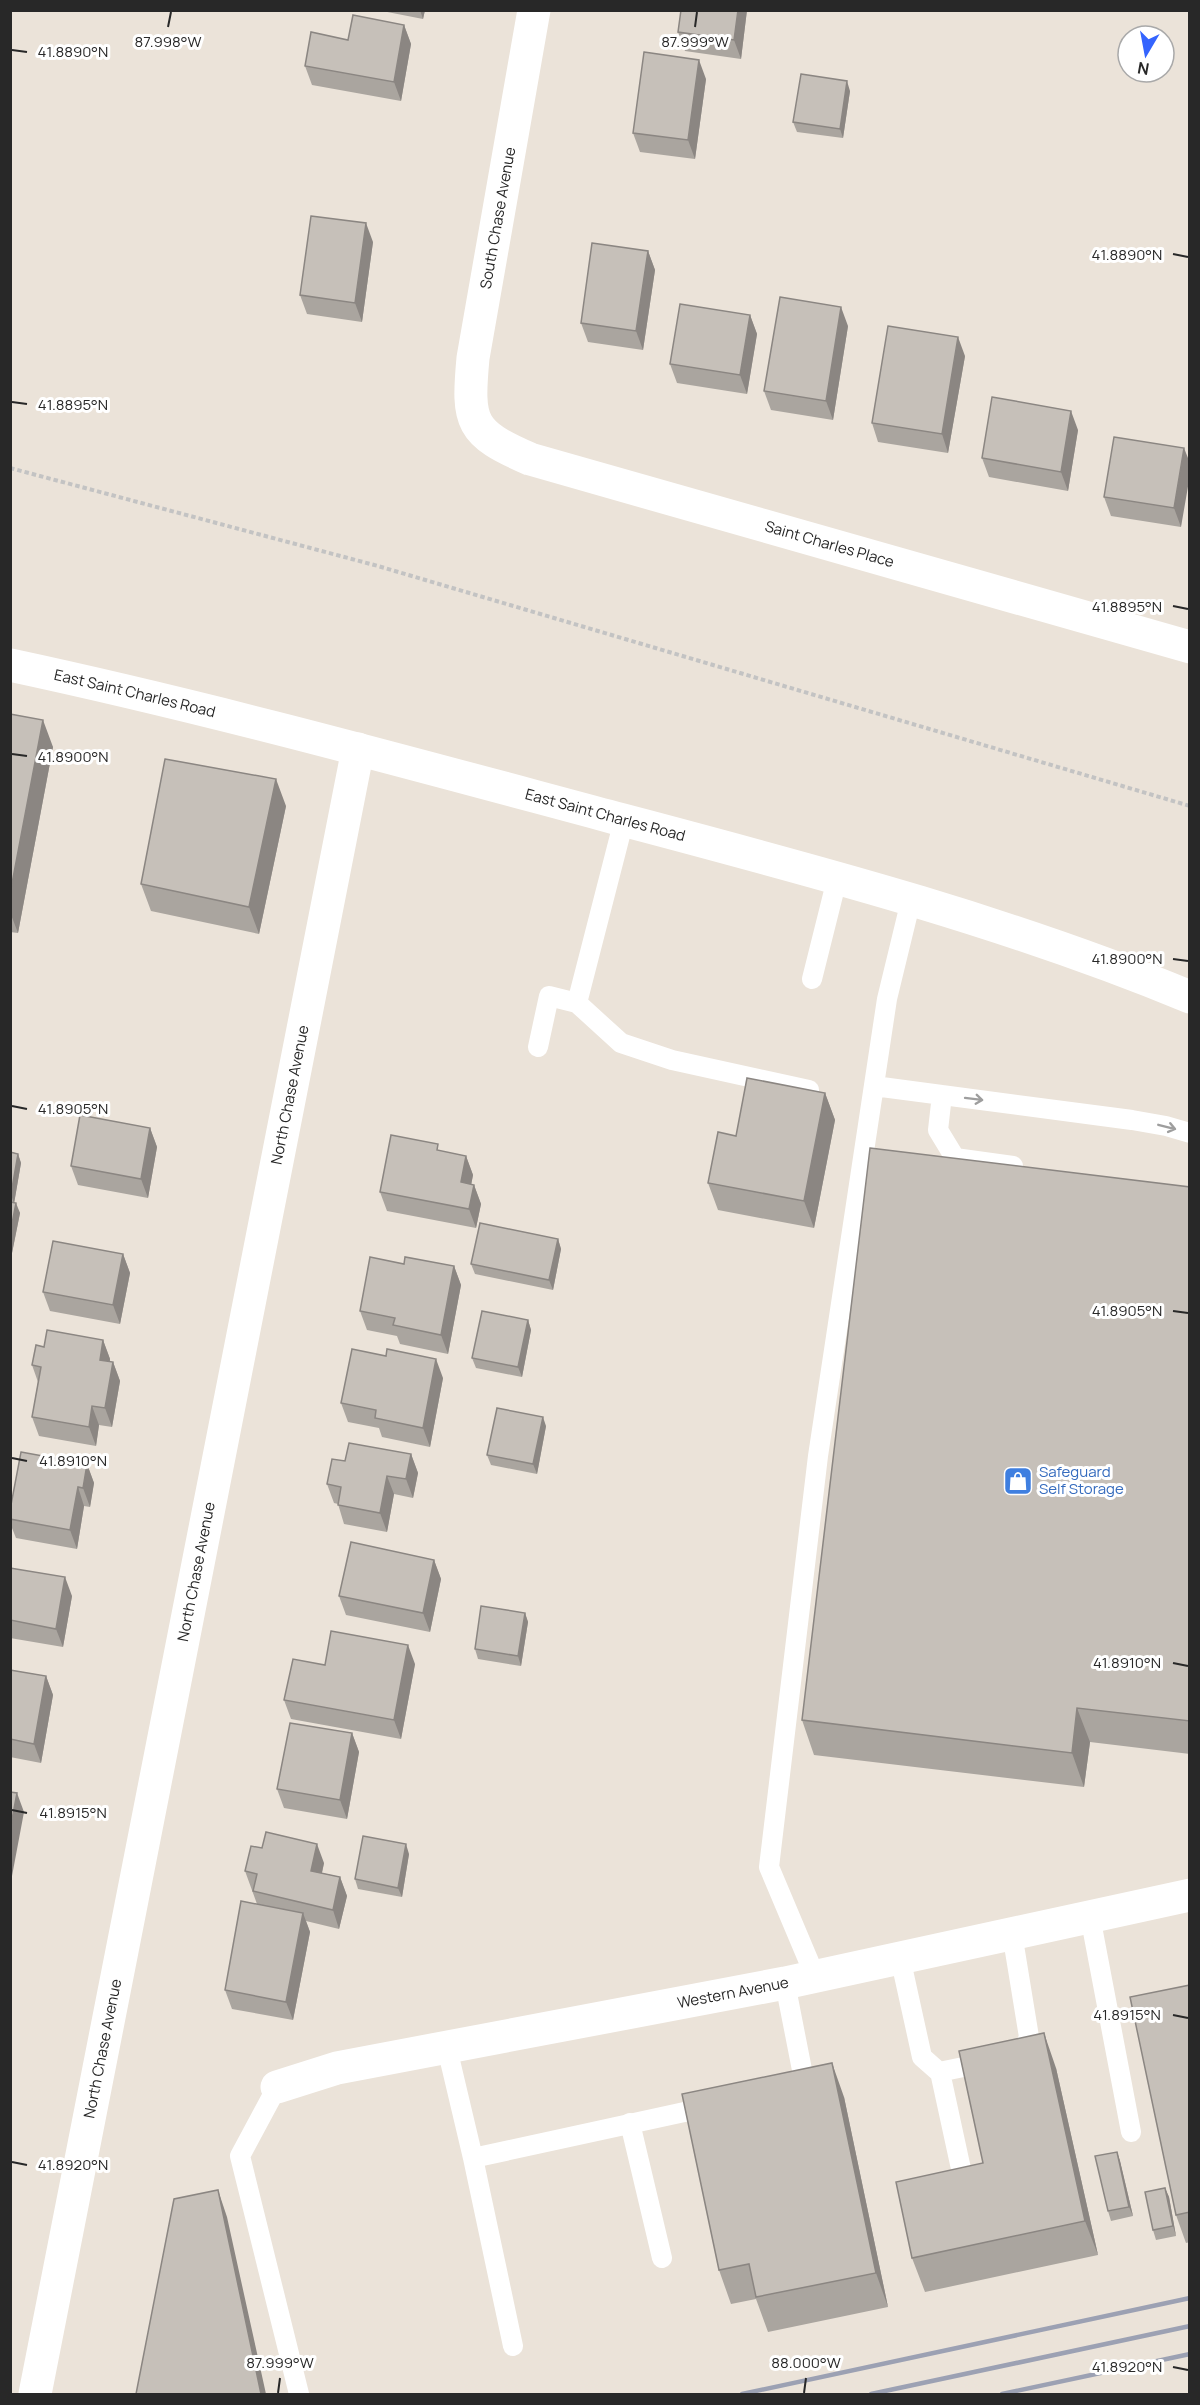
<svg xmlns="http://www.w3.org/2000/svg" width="1200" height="2405" font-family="Manrope,sans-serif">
<rect width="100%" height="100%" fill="#ebe3d9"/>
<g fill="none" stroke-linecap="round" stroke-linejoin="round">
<!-- path -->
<path stroke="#c3c3c3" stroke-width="4" stroke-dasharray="4.5 3" stroke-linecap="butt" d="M10 468 378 566 1190 806"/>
<!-- service -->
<path stroke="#fff" stroke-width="20" d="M812 979 837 879
M577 1003 621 1043 672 1060 809 1090
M538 1047 549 996 577 1003 624 820
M874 1086 1132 1120 1166 1126 1190 1133
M942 1095 938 1130 955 1158 1013 1166
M1090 1916 1131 2132
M1012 1933 1029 2037 1021 2056H1017
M900 1957 922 2057 939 2072 988 2062
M815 1976 769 1867 818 1456 887 999 911 900
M785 1983 803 2075 794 2090H791
M447 2048 473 2158 712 2106
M940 2072 966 2192
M277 2087 240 2156 299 2394
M630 2123 662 2258
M473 2158 513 2346"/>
<!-- minor -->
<g stroke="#fff" stroke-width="33">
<path id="s1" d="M534 10 473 358C467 423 470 433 530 459L1190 647"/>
<path id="s2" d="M277 2087 337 2068 785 1983 1190 1895"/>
<path id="s3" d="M35 2394 358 749"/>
</g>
<!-- secondary -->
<path stroke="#fff" stroke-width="33" id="s4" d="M10 665C211 708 410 763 608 816 803 868 1002 919 1190 997"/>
<!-- rail -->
<path stroke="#9ca1b3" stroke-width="4.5" d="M742 2394 1190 2298
M871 2394 1190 2326
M1002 2394 1190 2354"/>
</g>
<!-- wall -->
<path fill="#aaa59f" d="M377 10H425L423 19Z
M681 10H747L741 59 685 51 678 32Z
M404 25 411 44 401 101 312 85 305 66 348 40Z
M706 79 695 159 640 152 633 133Z
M850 91 843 138 797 132 793 122Z
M373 242 362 322 307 314 300 295Z
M648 251 655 270 643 350 588 342 581 323Z
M750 315 757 334 747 394 677 383 670 364Z
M848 326 833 420 771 410 764 391Z
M965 356 948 453 878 442 872 423Z
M1078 430 1068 491 989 477 982 458Z
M1184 448 1181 527 1111 516 1104 497Z
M10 714 53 747 18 933 10 932Z
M286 806 259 934 151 911 141 884Z
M825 1093 835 1120 814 1228 718 1210 708 1183 736 1136Z
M150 1128 157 1147 148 1198 78 1185 71 1166Z
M441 1151 466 1156 473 1175 471 1185H474L481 1204 476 1228 387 1211 380 1192Z
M10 1152 18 1154 21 1163 14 1203 20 1213 10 1263Z
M1190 1187V1754L1090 1742 1084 1787 814 1755 802 1720Z
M558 1239 561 1249 553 1290 475 1274 471 1264Z
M123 1254 130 1273 120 1324 50 1311 43 1292Z
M404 1264 454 1266 461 1285 448 1354 400 1344 397 1336 367 1330 360 1311Z
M528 1320 531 1330 522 1377 476 1368 472 1358Z
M103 1340 110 1359V1362H113L120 1381 112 1427 99 1425 96 1446 39 1436 32 1417 38 1382 32 1365 44 1347Z
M443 1378 430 1447 382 1437 379 1428 348 1422 341 1403Z
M546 1426 537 1474 491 1465 487 1455Z
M411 1454 418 1473 413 1498 394 1494 387 1532 344 1524 338 1504 334 1503 327 1484 345 1461Z
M87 1464 94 1483 90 1507 84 1506 77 1549 16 1538 10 1523V1510Z
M434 1560 441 1579 430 1632 346 1615 339 1596Z
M10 1568 72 1596 63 1647 10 1638Z
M525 1613 528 1622 521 1666 478 1659 475 1649Z
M415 1664 401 1739 291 1719 284 1700 325 1665Z
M10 1670 46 1676 53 1695 41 1763 10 1757Z
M352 1733 359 1752 347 1819 284 1808 277 1789Z
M409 1854 402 1897 358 1889 355 1879Z
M324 1863 322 1873 340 1877 347 1896 339 1929 306 1921 310 1932 293 2020 232 2009 225 1990 257 1904 245 1871Z
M1190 1985V2242L1186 2243 1176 2215Z
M1056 2068 1098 2255 925 2292 912 2258 983 2163Z
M844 2097 888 2307 768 2332 756 2299 731 2304 719 2270Z
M1117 2152 1120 2161 1133 2216 1111 2221 1108 2211Z
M1165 2188 1169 2197 1176 2236 1156 2240 1153 2230Z"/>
<!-- shaded-wall -->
<path fill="#8b8682" d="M420 10H425L423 19Z
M738 10H747L741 59 734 40Z
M404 25 411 44 401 101 394 82Z
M699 60 706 79 695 159 688 140Z
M847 81 850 91 843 138 840 129Z
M366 223 373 242 362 322 355 303Z
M648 251 655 270 643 350 636 331Z
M841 307 848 326 833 420 826 401Z
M750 315 757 334 747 394 740 375Z
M958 337 965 356 948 453 942 434Z
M1071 411 1078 430 1068 491 1061 472Z
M1184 448 1190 463V475L1181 527 1174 508Z
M43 720 53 747 18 933 10 912V894Z
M276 779 286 806 259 934 249 907Z
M825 1093 835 1120 814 1228 804 1201Z
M150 1128 157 1147 148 1198 141 1179Z
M18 1154 21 1163 14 1204 11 1194Z
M466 1156 473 1175 468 1201 461 1182Z
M474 1185 481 1204 476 1228 469 1209Z
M16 1203 20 1213 10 1263V1234Z
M558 1239 561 1249 553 1290 549 1280Z
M123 1254 130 1273 120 1324 113 1305Z
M454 1266 461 1285 448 1354 441 1335Z
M528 1320 531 1330 522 1377 518 1367Z
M103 1340 110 1359 107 1379 100 1360Z
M436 1359 443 1378 430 1447 423 1428Z
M113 1362 120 1381 112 1427 105 1408Z
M92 1406 99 1425 96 1446 89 1427Z
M543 1417 546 1426 537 1474 533 1464Z
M411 1454 418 1473 413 1498 406 1479Z
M87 1464 94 1483 90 1507 83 1488Z
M387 1476 394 1494 387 1532 380 1513Z
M78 1487 84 1506 77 1549 70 1530Z
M434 1560 441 1579 430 1632 423 1613Z
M65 1577 72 1596 63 1647 56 1629Z
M525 1613 528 1622 521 1666 518 1656Z
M408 1645 415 1664 401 1739 394 1720Z
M46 1676 53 1695 41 1763 34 1744Z
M1077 1708 1090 1742 1084 1787 1072 1753Z
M352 1733 359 1752 347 1819 340 1800Z
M17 1793 24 1812 12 1876 10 1871V1830Z
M317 1844 324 1863 318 1890 311 1871Z
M406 1844 409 1854 402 1897 398 1888Z
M340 1877 347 1896 339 1929 333 1910Z
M303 1913 310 1932 293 2020 286 2002Z
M1044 2033 1056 2068 1098 2255 1085 2221Z
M832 2063 844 2097 888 2307 876 2273Z
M1117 2152 1120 2161 1133 2216 1129 2207Z
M1165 2188 1169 2197 1176 2236 1173 2226Z
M218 2190 227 2217 266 2394H261Z"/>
<!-- building -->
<path fill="#c6c0b9" stroke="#8b8682" stroke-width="1.5" d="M681 10H738L734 40 678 32Z
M353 15 404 25 394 82 305 66 311 32 348 40Z
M644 52 699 60 688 140 633 133Z
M801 74 847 81 840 129 793 122Z
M311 216 366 223 355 303 300 295Z
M592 243 648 251 636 331 581 323Z
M780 297 841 307 826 401 764 391Z
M680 304 750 315 740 375 670 364Z
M888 326 958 337 942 434 872 423Z
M992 397 1071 411 1061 472 982 458Z
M1114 437 1184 448 1174 508 1104 497Z
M10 714 43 720 10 894Z
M165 759 276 779 249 907 141 884Z
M747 1078 825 1093 804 1201 708 1183 718 1132 736 1136Z
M80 1115 150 1128 141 1179 71 1166Z
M391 1135 438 1144 437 1150 466 1156 461 1182 474 1185 469 1209 380 1192Z
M870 1148 1190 1187V1721L1077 1708 1072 1753 802 1720Z
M10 1152 18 1154 11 1194H10Z
M10 1202 16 1203 10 1234Z
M480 1223 558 1239 549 1280 471 1264Z
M53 1241 123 1254 113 1305 43 1292Z
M370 1257 404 1264 405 1257 454 1266 441 1335 393 1325 395 1318 360 1311Z
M482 1311 528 1320 518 1367 472 1358Z
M47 1330 103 1340 100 1360 113 1362 105 1408 92 1406 89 1427 32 1417 41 1367 32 1365 36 1345 44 1347Z
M352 1349 386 1356 387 1349 436 1359 423 1428 375 1418 376 1410 341 1403Z
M497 1408 543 1417 533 1464 487 1455Z
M349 1443 411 1454 406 1479 387 1476 380 1513 338 1505 341 1487 327 1484 332 1459 345 1461Z
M21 1452 87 1464 83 1488 78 1487 70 1530 10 1519V1510Z
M351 1542 434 1560 423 1613 339 1596Z
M10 1568 65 1577 56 1629 10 1620Z
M481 1606 525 1613 518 1656 475 1649Z
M331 1631 408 1645 394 1720 284 1700 293 1659 325 1665Z
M10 1670 46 1676 34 1744 10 1739Z
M290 1723 352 1733 340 1800 277 1789Z
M10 1792 17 1793 10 1830Z
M266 1832 317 1844 311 1871 340 1877 333 1910 253 1891 257 1874 245 1871 251 1846 262 1848Z
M363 1836 406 1844 398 1888 355 1879Z
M241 1901 303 1913 286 2002 225 1990Z
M1190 1985V2212L1176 2215 1130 1997Z
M1044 2033 1085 2221 912 2258 896 2182 983 2163 959 2051Z
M832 2063 876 2273 756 2297 749 2264 719 2270 682 2094Z
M1117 2152 1129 2207 1108 2211 1095 2156Z
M1165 2188 1173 2226 1153 2230 1145 2192Z
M218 2190 261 2394H136L174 2199Z"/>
<!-- one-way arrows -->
<defs><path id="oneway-shaft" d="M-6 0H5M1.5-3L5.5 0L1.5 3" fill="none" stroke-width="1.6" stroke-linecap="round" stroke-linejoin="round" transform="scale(1.5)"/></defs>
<g stroke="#9e9e9e">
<use href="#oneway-shaft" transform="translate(974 1099) rotate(7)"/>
<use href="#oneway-shaft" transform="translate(1167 1127) rotate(14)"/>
</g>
<!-- ticks -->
<path fill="none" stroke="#282828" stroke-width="2" d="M168 27 171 12M695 27 697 12M12 50 27 52M1173 254 1188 257M12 402 27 404M1173 606 1188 609M12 754 27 756M1173 959 1188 961M12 1106 27 1109M1173 1311 1188 1313M12 1458 27 1461M1173 1663 1188 1666M12 1810 27 1813M1173 2015 1188 2018M12 2162 27 2165M1173 2367 1188 2370M278 2393 280 2378M804 2393 806 2378"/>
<!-- icons -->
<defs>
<g id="shop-square" transform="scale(1.5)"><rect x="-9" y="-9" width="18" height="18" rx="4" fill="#3f7fe0" stroke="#fff"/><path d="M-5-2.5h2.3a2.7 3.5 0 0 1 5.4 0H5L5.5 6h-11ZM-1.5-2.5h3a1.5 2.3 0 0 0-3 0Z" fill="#fff"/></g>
</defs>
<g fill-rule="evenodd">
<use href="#shop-square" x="1018" y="1481"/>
</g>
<g text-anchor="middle" stroke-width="6" stroke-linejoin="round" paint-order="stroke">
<!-- street labels -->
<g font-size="15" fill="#282828" stroke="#fff">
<text transform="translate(498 218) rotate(-80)" y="5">South Chase Avenue</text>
<text dy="5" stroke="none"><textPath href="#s1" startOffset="796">Saint Charles Place</textPath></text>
<text dy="5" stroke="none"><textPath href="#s4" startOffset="128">East Saint Charles Road</textPath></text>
<text dy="5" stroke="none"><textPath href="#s4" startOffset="614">East Saint Charles Road</textPath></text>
<text dy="5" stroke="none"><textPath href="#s3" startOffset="1324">North Chase Avenue</textPath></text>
<text dy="5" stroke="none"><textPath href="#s3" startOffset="838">North Chase Avenue</textPath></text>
<text dy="5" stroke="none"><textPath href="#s2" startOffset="466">Western Avenue</textPath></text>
<text dy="5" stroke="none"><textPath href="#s3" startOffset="352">North Chase Avenue</textPath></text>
</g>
<!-- shop labels -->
<g font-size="15" fill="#366cbe" stroke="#fff" text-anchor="start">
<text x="1039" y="1477">Safeguard<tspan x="1039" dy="17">Self Storage</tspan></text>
</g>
</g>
<g font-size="15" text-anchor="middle" fill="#282828" stroke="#fff" stroke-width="6" stroke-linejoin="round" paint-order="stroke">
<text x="168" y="47">87.998°W</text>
<text x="695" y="47">87.999°W</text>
<text x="73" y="57">41.8890°N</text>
<text x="1127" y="260">41.8890°N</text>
<text x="73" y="410">41.8895°N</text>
<text x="1127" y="612">41.8895°N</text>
<text x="73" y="762">41.8900°N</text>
<text x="1127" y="964">41.8900°N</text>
<text x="73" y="1114">41.8905°N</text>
<text x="1127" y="1316">41.8905°N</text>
<text x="73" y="1466">41.8910°N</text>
<text x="1127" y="1668">41.8910°N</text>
<text x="73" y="1818">41.8915°N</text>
<text x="1127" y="2020">41.8915°N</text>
<text x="73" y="2170">41.8920°N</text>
<text x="280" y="2368">87.999°W</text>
<text x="806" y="2368">88.000°W</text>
<text x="1127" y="2372">41.8920°N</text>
</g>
<!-- border -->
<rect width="1200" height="2405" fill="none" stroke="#282828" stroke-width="24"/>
<!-- north arrow -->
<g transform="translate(1146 54) rotate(190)"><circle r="28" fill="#ffffff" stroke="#a9a9a9" stroke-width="1.5"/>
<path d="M0-4.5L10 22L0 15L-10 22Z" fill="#3464fe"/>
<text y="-9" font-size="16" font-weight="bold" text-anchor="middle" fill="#282828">N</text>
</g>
</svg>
